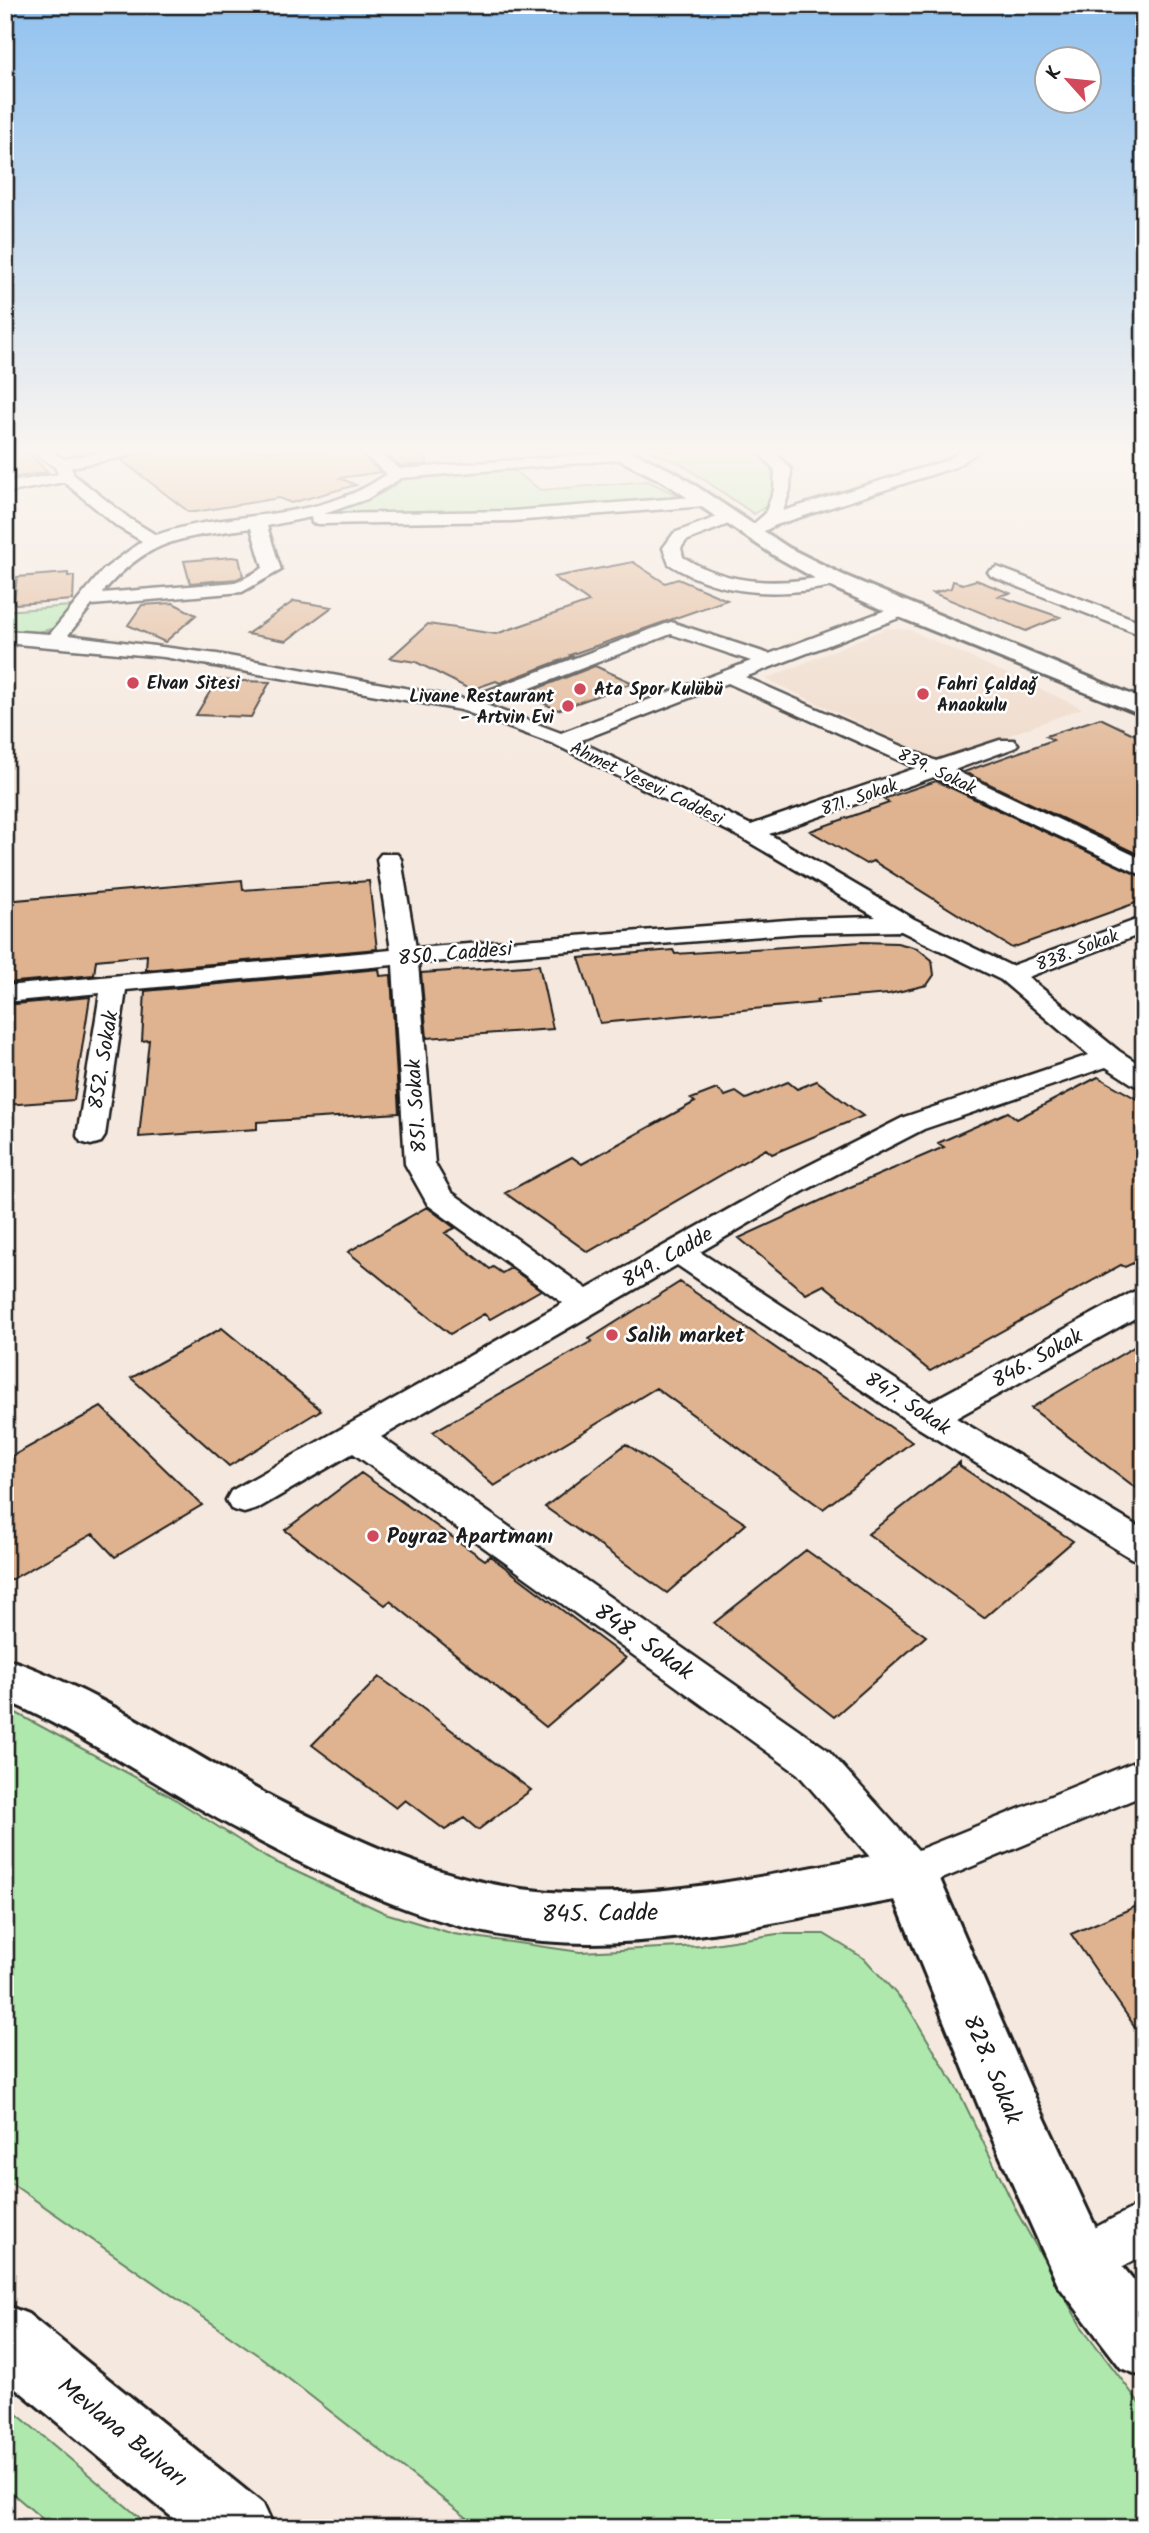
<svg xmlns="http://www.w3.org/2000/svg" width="1149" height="2533" font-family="Kalam,sans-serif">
<rect width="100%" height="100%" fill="#f5e8de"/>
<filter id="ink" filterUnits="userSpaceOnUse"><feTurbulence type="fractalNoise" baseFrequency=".0143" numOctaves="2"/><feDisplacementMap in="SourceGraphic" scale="14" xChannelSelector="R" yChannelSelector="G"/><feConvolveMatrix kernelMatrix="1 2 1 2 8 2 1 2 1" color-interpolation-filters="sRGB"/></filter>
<g filter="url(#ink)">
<!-- built -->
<path fill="#eed8c7" d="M887 628 910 630 1082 708 940 761 766 679Z"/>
<!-- green -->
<path fill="#afe8ad" stroke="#668264" stroke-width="2" d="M650 451H758L769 463 777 489 766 506 754 514 681 464Z
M511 469 541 490 648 481 679 496C635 506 589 508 544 510 472 513 400 513 328 513V510C347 507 394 494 403 476Z
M72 606 56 628 33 633H5V611Z
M5 1707 170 1796 267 1858 385 1913 454 1934 580 1952 701 1946 777 1934H824L865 1959 908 2007 960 2094 1018 2214 1081 2326 1144 2409V2528H480L262 2358 5 2179Z
M5 2405 12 2410 152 2528H53L5 2487Z"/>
<!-- building -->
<path fill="#dfb390" stroke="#1c1c1c" stroke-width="2" d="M5 451H26L48 472 5 479Z
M138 451H357L381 472 340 478 356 485 291 503 279 498 195 512H189L121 460 129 458Z
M381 451H426L427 464 401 466Z
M232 557 239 558 243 576 237 579 190 583 184 561Z
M633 562 665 583 678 579 727 600 570 655 572 656 500 683 496 681 471 690 416 662 390 658 428 624 496 634 589 602 554 577Z
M68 573V576H74L73 600 16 604 14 602 17 577Z
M976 580 1010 593 999 596 1060 617 1026 631 933 593 951 588 953 581 963 584Z
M294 601 332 607 286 641 247 634Z
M173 603 196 615 165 642 128 625 142 605Z
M595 666 633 683 558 710 523 694Z
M217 680 270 682 251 717 196 715Z
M1100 718 1144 739V857L964 772 1053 740 1046 736Z
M936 781 1144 878V900L1012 948 873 861 866 864 810 831 889 803 883 799Z
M242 880 243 890 369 881 377 949 146 970 147 955 96 960 94 975 5 983V901Z
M862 942 897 943 917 948 932 960 934 975 927 985 889 994 816 1000 818 1003 600 1023 579 958 673 950 675 954Z
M539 965 553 1029 427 1038 421 973Z
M379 969 380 976 391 975 399 1113 257 1122V1129L139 1137 149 1040 142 1041 145 991Z
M90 997 74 1100 5 1105V1005Z
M1098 1077 1144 1103V1258L1125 1267 1121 1265 930 1371 824 1285 806 1294 739 1238 848 1188 944 1147 938 1143 1008 1112 1017 1119Z
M817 1081 863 1116 772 1154 766 1149 588 1252 505 1193 572 1157 582 1164 695 1102 691 1099 717 1089 725 1096 736 1092 746 1099 788 1082 797 1089Z
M427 1207 455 1228 445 1233 490 1269 493 1267 502 1273 511 1268 541 1290 490 1319 484 1314 450 1334 348 1252Z
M680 1282 912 1442 823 1509 656 1388 494 1486 433 1432 592 1341 589 1339Z
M222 1328 321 1410 229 1466 131 1378Z
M1144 1341V1494L1031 1408Z
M101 1407 202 1505 115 1557 93 1534 5 1583V1460Z
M626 1444 746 1524 667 1593 545 1507Z
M960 1462V1466L1073 1541 984 1618 868 1534Z
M361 1473 485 1560 490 1556 626 1658 546 1727 390 1601 385 1605 285 1530Z
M806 1550 926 1636 834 1717 714 1623Z
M379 1677 413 1701 531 1790 478 1830 464 1818 445 1830 405 1800 396 1808 312 1745Z
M1144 1903V2040L1071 1934Z"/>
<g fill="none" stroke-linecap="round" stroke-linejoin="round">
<!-- street casing -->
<g stroke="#1c1c1c" stroke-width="5">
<path id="street" d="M31 451H50L64 459 105 451H136L128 456 71 467 74 475 130 519 156 535C233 508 315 525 387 474L360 451H377L400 469 631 451 634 454 631 457 626 459 401 478 367 499 324 514 512 511 706 496 714 501 706 506 512 521 318 524 312 523 311 517 267 526 281 570 242 592 92 605 68 635 217 654 465 699 671 622 769 654 902 604 909 606 911 610 909 614 745 677 936 761 1000 740H1014L1018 744 1014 748 954 770 1144 860V876L934 777 769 834 914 919 1011 966 1144 917V933L1028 977 1119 1051 1144 1067V1087L1134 1085 1106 1067 924 1129 804 1191 700 1252 930 1402 1133 1292 1144 1289V1313L956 1418 1144 1530V1562L1131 1558 917 1427 677 1265 381 1437 828 1750 918 1850 1144 1758V1795L911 1892 896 1887 798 1774 353 1453 257 1509 244 1513 231 1509 226 1500 231 1491 563 1303 428 1205 405 1164 393 965 126 990 105 1136 101 1142 91 1145 81 1142 77 1136 100 993 5 1002V986L391 950 377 859 381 854H397L401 859 416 948 800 919 876 917 742 838 554 744 461 710 164 657 5 643V631L50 634 103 570 142 541 118 527 64 482 5 493V483L58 474 55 467ZM251 528 263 568 238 582 102 593C150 537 182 538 251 528ZM671 634 751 661 561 733 486 705ZM728 683 916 768 751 825 579 741ZM901 931 1001 980 1089 1055 904 1117 782 1179 587 1289 451 1192 435 1164 418 963 800 933Z
M757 451H774L791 469 790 490 783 511 945 461 961 451H980L955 467 776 525 752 537 744 532 765 514 774 490 775 470Z
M730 512 738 517 736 521 686 541 681 548 683 557C731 587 782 585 835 575L844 580 841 584C782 598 721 597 669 564L663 548 674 533Z
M997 567 1144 623V636L991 576 988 572Z
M1144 2202V2255L1080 2289 1062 2281 1054 2263 1062 2245Z"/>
</g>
<!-- secondary casing -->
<g stroke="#1c1c1c" stroke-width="6">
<path id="secondary" d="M5 1658C104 1692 189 1754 281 1802 349 1837 418 1869 492 1884 630 1912 776 1872 911 1849L930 1856 1030 2087 1102 2241 1144 2293V2377L1121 2368 1058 2285 988 2129 895 1900C780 1920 661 1951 543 1941 438 1932 337 1883 246 1834 164 1791 90 1737 5 1700Z"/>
</g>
<!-- primary casing -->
<g stroke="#1c1c1c" stroke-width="6">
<path id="primary" d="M608 451H631L678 474 789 548 843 575 1144 700V716L894 615 827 585 775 556 664 482 610 455Z"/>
</g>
<!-- highway casing -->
<g stroke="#1c1c1c" stroke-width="6">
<path id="highway" d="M5 2305 28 2314 263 2504 274 2528H185L5 2379Z"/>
</g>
<!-- street -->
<use href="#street" fill="#fff" fill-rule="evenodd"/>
<!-- secondary -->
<use href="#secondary" fill="#fff" fill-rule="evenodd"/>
<!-- primary -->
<use href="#primary" fill="#fff" fill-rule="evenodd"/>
<!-- highway -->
<use href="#highway" fill="#fff" fill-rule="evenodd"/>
</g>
</g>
<!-- sky -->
<linearGradient id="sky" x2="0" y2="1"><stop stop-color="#91c2ef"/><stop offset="0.56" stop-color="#faf5f0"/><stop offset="1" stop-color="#faf5f0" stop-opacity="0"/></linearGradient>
<rect width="1149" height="805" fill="url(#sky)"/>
<!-- markers -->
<g fill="#d1495b" stroke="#fff" stroke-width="2.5">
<circle cx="133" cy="683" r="7"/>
<circle cx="580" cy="689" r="7"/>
<circle cx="923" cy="694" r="7"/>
<circle cx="568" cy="706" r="7"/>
<circle cx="612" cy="1335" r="7"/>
<circle cx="373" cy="1536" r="7"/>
</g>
<g text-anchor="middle" stroke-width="5" stroke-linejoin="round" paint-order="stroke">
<!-- far-poi labels -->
<g font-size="18" font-weight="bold" fill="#1c1c1c" stroke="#fff" text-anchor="start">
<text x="147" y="689">Elvan Sitesi</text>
<text x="937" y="690">Fahri Çaldağ<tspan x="937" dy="21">Anaokulu</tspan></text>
<text x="594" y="695">Ata Spor Kulübü</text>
<text x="554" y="702" text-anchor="end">Livane Restaurant<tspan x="554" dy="21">- Artvin Evi</tspan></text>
</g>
<!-- far-street labels -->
<g font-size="18" fill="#1c1c1c" stroke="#fff">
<text transform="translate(937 771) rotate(25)" y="6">839. Sokak</text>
<text transform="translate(647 783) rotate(26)" y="6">Ahmet Yesevi Caddesi</text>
<text transform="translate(859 797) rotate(-19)" y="6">871. Sokak</text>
<text transform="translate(1077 950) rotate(-21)" y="6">838. Sokak</text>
</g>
<!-- street labels -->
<g font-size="21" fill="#1c1c1c" stroke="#fff">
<text transform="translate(455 953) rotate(-5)" y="7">850. Caddesi</text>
<text transform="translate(103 1060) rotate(-81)" y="7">852. Sokak</text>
<text transform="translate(416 1106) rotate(-94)" y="7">851. Sokak</text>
<text transform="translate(667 1257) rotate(-30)" y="7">849. Cadde</text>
<text transform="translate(1037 1358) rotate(-29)" y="7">846. Sokak</text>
<text transform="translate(908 1403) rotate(33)" y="7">847. Sokak</text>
</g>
<!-- poi labels -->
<g font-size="21" font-weight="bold" fill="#1c1c1c" stroke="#fff" text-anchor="start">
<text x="626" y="1342">Salih market</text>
<text x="387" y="1543">Poyraz Apartmanı</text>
</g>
<!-- near-street labels -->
<g font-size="24" fill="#1c1c1c" stroke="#fff">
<text transform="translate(644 1641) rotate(35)" y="8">848. Sokak</text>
<text transform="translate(600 1913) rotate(-1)" y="8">845. Cadde</text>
<text transform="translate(993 2069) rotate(67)" y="8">828. Sokak</text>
<text transform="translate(123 2432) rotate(39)" y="8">Mevlana Bulvarı</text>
</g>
</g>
<!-- margin -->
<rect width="1149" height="2533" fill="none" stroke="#fff" stroke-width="28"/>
<rect x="14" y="14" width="1121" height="2505" fill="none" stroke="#1c1c1c" stroke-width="2.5" filter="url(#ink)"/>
<!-- north arrow -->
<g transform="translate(1068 80) rotate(297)"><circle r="33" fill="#ffffff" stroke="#a4a4a4" stroke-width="2"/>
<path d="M0-5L12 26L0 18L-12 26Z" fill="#d1495b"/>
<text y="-10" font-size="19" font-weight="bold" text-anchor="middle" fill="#1c1c1c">K</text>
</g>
</svg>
